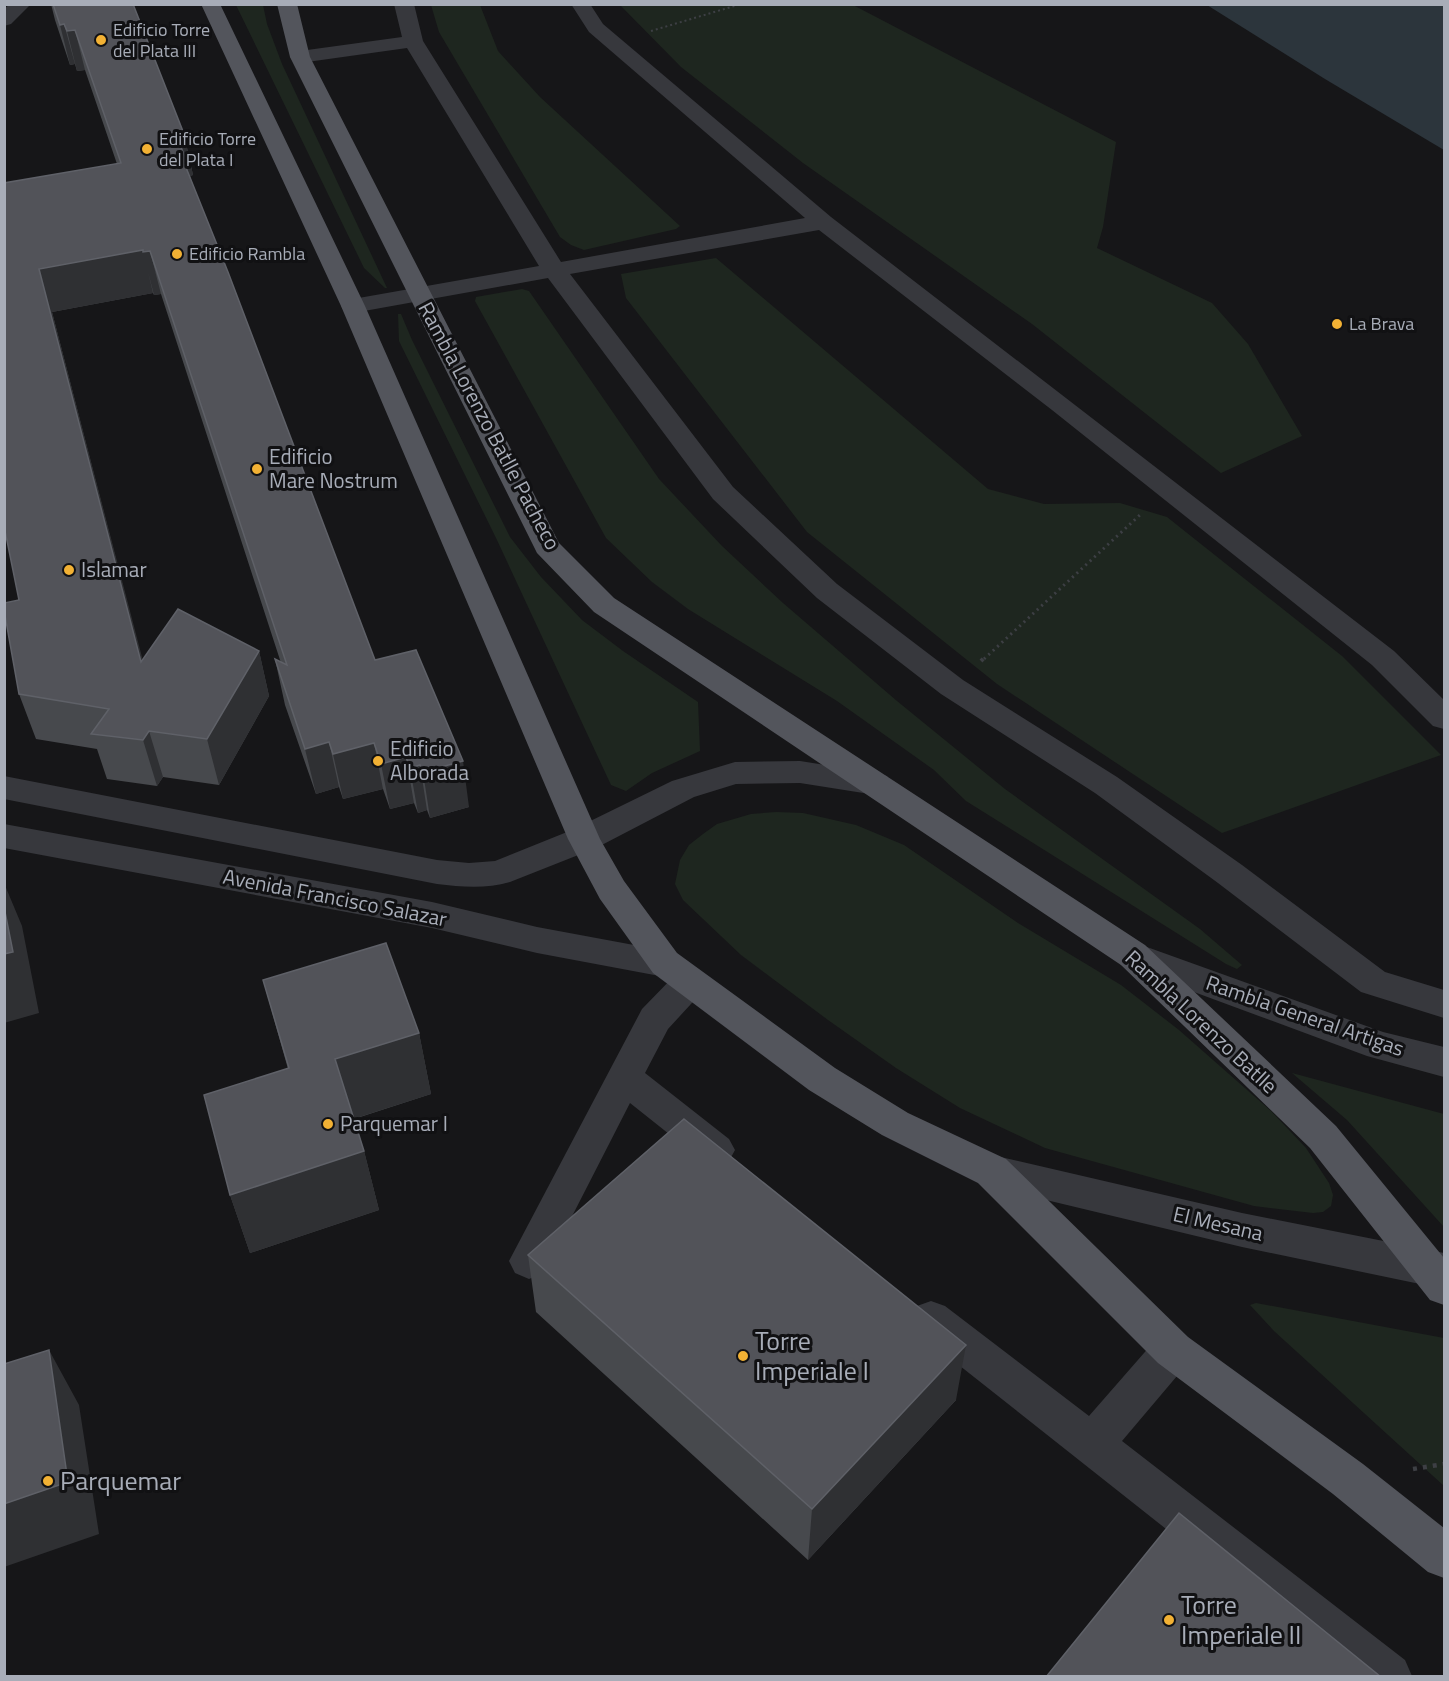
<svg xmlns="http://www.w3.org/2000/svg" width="1449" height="1681" font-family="'Titillium Web',sans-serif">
<rect width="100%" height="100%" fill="#161618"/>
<!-- green -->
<path fill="#1e261f" d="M236 5H263L267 24 282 64 387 288H385L364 268Z
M431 5H480L498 51 540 97 680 226 676 229 584 250 571 245 560 237 439 32Z
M620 5H853L1116 142 1103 227 1097 248 1212 303 1248 344 1302 436 1221 473 1032 324 803 163 681 67Z
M716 258 988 489 1044 504 1120 503 1167 517 1342 656 1441 755 1222 833 997 684 807 532 626 298 621 274Z
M522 289 529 291 659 479 722 546 783 603 897 701 1005 789 1200 929 1242 965 1237 969 1226 964 966 801 934 770 837 701 688 609 652 582 606 538 475 301 476 297Z
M398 314H401L412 340 510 537 541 577 582 620 623 651 698 702 700 751 652 773 626 791 611 785 497 540 399 341Z
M776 812 803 813 856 825 904 845 1018 923 1121 985 1179 1030 1271 1111 1306 1148 1329 1183 1333 1195 1331 1206 1323 1212 1313 1213 1254 1206 1045 1148 960 1108 896 1068 828 1020 741 955 683 900 675 884 680 860 689 845 703 834 717 824 751 814Z
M1292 1073 1444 1114V1227L1347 1120Z
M1256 1303 1444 1338V1486L1274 1331 1250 1305Z"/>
<!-- water -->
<path fill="#2c353c" d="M1207 5H1444V150L1325 79Z"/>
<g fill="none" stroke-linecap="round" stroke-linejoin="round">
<!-- path-far3 -->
<path stroke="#3d3f44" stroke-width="2" stroke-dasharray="2 3" stroke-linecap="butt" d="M651 31 741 4"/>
<!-- path-far2 -->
<path stroke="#3d3f44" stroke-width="3" stroke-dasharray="2 4" stroke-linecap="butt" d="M984 659 1141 514"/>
<!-- path-far1 -->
<path stroke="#3d3f44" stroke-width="4" stroke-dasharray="3 4.5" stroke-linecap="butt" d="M981 661 985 657"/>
<!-- path -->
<path stroke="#3d3f44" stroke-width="4.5" stroke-dasharray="4 6" stroke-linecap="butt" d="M1413 1469 1444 1464"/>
<!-- minor -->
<path fill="#37383d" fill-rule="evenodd" d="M10 4H31L11 24 4 26V9Z
M394 4H414L423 41 561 262 805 218 589 32 571 4H590L603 24 831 217 1394 651 1444 700V729L1433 726 1372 665 1052 410 819 230 570 274 733 487 837 584 963 680 1117 777 1242 865 1385 972 1444 990V1018L1361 992 1218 883 1095 793 941 694 817 598 713 499 548 278 353 313 344 311 341 306 344 301 353 299 539 266 407 48 300 63 293 61 290 57 293 53 300 51 402 37Z
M800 761 876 773 887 776 892 784 887 792 876 795 800 783 736 784 694 797 596 848 510 882C486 889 462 887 437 884L4 799V776L437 860 469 863 495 861 572 830 672 781 735 762Z
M4 824 432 902 537 927 677 953 682 963 678 972 690 968 702 972 708 982 702 992 668 1029 645 1073 729 1139 735 1150 729 1161 716 1166 703 1161 630 1103 543 1273 529 1279 515 1273 509 1261 642 1009 677 973 665 977 537 953 432 928 4 848Z
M1133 942 1383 1032 1444 1047V1077L1367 1056 1121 965 1116 955 1121 945Z
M992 1155 1242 1213 1444 1253V1289L1242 1247 992 1187 978 1183 973 1171 978 1159Z
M931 1301 945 1306 1089 1416 1158 1337 1173 1331 1188 1337 1194 1350 1188 1363 1122 1441 1405 1660 1412 1676H1352L917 1332 911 1319 917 1306Z"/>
<!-- major -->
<path fill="#53555c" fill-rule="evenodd" d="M201 4H220L365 306 600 839 624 881 677 953 835 1068 908 1113 1006 1159 1188 1337 1363 1464 1444 1528V1578L1428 1572 1333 1494 1158 1363 978 1183 882 1135 809 1090 653 973 600 899 568 839 341 306Z
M277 4H297L310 57 559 543 614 598 1145 945 1336 1126 1444 1258V1305L1430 1300 1310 1148 1121 965 594 612 537 553 290 57Z"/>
</g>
<!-- wall -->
<path fill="#47494d" d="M51 4H133L184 134 193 175 190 176 192 182 375 660 469 807 430 818 427 810 418 813 414 803 390 809 383 789 343 799 339 787 316 794 285 705 275 659 281 663 161 294 154 295 153 293 52 312 142 660 259 651 269 696 219 785 163 777 157 786 107 779 97 749 36 739 19 694V600L4 183 117 164 85 70 77 71 75 64 70 65 55 20Z
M263 980 419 1033 431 1094 354 1119 364 1151 379 1210 250 1253 230 1195 288 1069Z
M528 1255 956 1400 808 1560 536 1312Z"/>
<!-- shaded-wall -->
<path fill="#2f3033" d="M64 24 75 64 70 65 60 25Z
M75 30 85 70 77 71 67 31Z
M184 134 193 175 190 176 197 206 176 135Z
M143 250 153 293 52 312 155 707 141 662 39 269Z
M150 251 161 294 154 295 143 252Z
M259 651 269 696 219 785 207 739Z
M149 731 163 777 157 786 143 740Z
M329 742 339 787 316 794 305 749Z
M374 743 383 789 343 799 333 754Z
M406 757 414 803 390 809 381 764Z
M463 761 469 807 430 818 423 772Z
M420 765 427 810 418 813 410 768Z
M4 883 22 926 39 1013 4 1023Z
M419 1033 431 1094 350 1120 335 1059Z
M364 1151 379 1210 250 1253 230 1195Z
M966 1345 956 1400 808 1560 812 1509Z
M49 1350 79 1405 99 1534 4 1567V1504Z"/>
<!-- building -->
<path fill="#525359" stroke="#5f6168" stroke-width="1.5" d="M53 4H133L184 134 176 135 188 164 185 165 228 272 375 660 416 650 463 761 423 772 420 765 410 768 406 757 381 764 374 743 333 754 329 742 305 749 275 659 287 665 150 251 143 252V250L39 269 141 662 178 609 259 651 207 739 149 731 143 740 91 734 109 709 19 694 4 610V603L19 600 4 526V183L121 163 75 30 67 31 64 24 60 25Z
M4 907 13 952 4 954Z
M386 943 419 1033 335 1059 364 1151 230 1195 204 1095 289 1068 263 980Z
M684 1119 966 1345 812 1509 528 1255Z
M49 1350 68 1482 4 1504V1364Z
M1179 1513 1381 1677H1046Z"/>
<!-- markers -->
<g fill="#f2b134" stroke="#111113" stroke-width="2">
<circle cx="101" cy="40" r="6"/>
<circle cx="147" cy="149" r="6"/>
<circle cx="177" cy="254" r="6"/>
<circle cx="1337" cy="324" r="6"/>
<circle cx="257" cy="469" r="6"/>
<circle cx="69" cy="570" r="6"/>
<circle cx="378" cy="761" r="6"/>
<circle cx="328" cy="1124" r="6"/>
<circle cx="743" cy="1356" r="6"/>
<circle cx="48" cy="1481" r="6"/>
<circle cx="1169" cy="1620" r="6"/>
</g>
<g text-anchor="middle" stroke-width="6" stroke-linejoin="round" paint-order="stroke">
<!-- far-poi labels -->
<g font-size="18" fill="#a8adb8" stroke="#111113" text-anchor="start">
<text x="113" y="36">Edificio Torre<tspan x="113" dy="21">del Plata III</tspan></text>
<text x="159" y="145">Edificio Torre<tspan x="159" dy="21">del Plata I</tspan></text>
<text x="189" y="260">Edificio Rambla</text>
<text x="1349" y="330">La Brava</text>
</g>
<!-- street labels -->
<g font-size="21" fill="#a8adb8" stroke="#111113">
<text transform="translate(489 426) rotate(62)" y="7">Rambla Lorenzo Batlle Pacheco</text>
<text transform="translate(335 898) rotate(11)" y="7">Avenida Francisco Salazar</text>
<text transform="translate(1305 1016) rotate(19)" y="7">Rambla General Artigas</text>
<text transform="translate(1201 1022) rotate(43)" y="7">Rambla Lorenzo Batlle</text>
<text transform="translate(1218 1224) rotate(13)" y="7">El Mesana</text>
</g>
<!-- poi labels -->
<g font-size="21" fill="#a8adb8" stroke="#111113" text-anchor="start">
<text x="269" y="464">Edificio<tspan x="269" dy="24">Mare Nostrum</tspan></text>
<text x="81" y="577">Islamar</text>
<text x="390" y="756">Edificio<tspan x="390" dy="24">Alborada</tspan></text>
<text x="340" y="1131">Parquemar I</text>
</g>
<!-- near-poi labels -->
<g font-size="26" fill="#a8adb8" stroke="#111113" text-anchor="start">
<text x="755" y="1350">Torre<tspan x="755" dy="30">Imperiale I</tspan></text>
<text x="60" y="1490">Parquemar</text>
<text x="1181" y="1614">Torre<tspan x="1181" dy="30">Imperiale II</tspan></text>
</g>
</g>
<!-- border -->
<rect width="1449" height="1681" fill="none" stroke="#a8adb8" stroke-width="12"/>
</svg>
